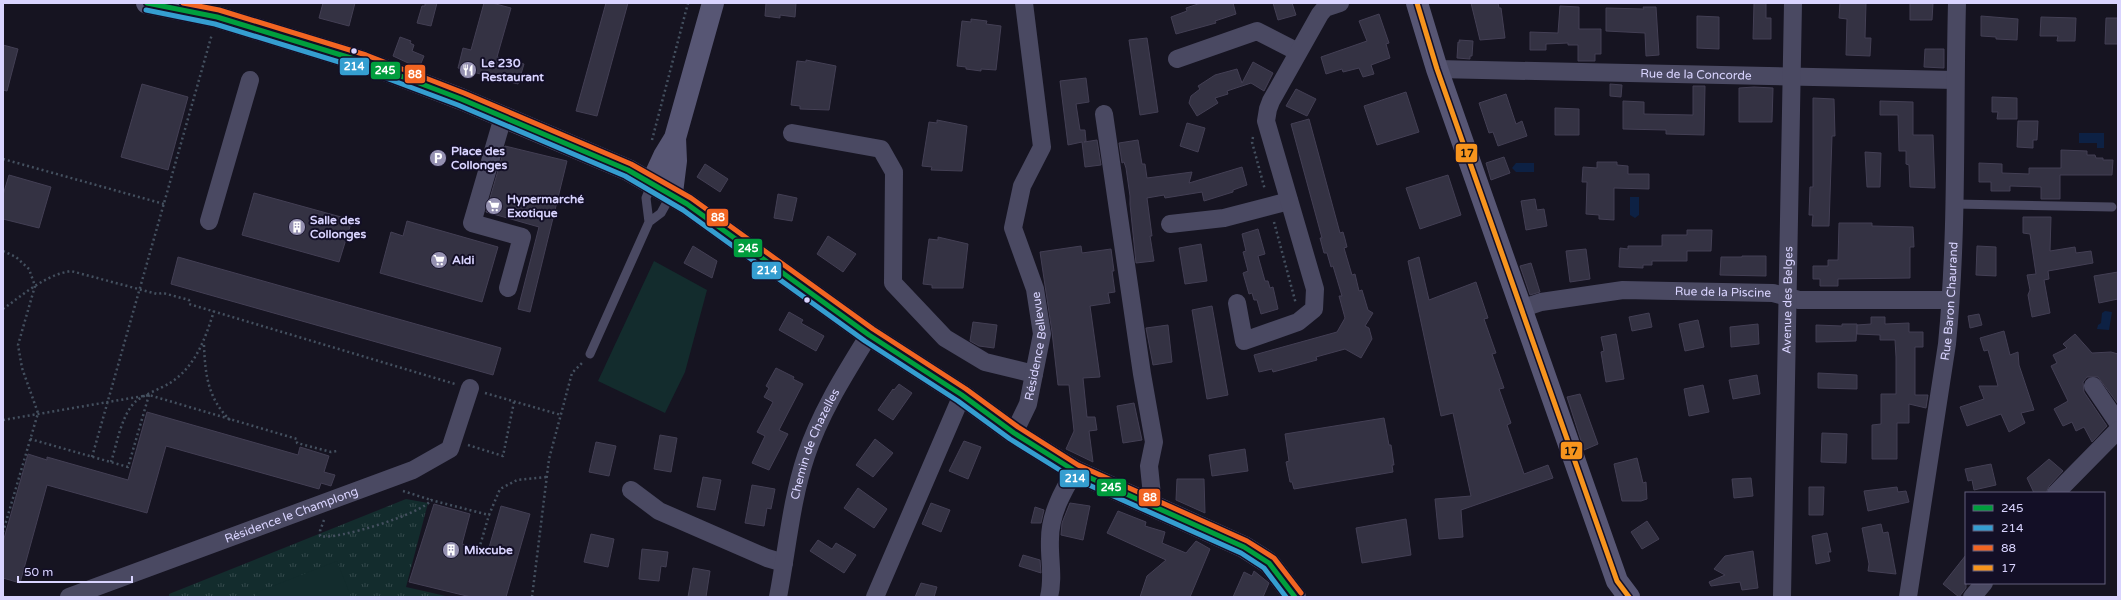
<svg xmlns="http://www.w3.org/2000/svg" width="2121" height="600" font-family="'Varela Round',sans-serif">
<defs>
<pattern id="grass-tufts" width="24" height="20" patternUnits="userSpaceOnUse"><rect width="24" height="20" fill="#132c2d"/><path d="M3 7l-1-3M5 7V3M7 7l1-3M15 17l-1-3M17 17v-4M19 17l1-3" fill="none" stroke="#354a4c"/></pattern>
</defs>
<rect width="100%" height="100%" fill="#161421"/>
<!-- grass -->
<path fill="url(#grass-tufts)" d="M406 499 428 503 406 587 450 597H169V594Z"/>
<!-- garden -->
<path fill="#132c2d" d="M654 261 707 290 685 372 665 413 598 381Z
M337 561 351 597H257L255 593Z"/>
<!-- water -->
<path fill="#0d2144" d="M2079 133H2104V148H2097V143H2079Z
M1516 163H1534V172H1516L1512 168Z
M1630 197H1639V215L1635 218 1630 215Z
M2105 311 2112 312 2109 330 2097 329 2098 325 2101 323 2102 313Z"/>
<!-- building -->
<path fill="#343243" stroke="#433f54" d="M323 3H355L349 26 319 18Z
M425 3H437L431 26 417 23 422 6H425Z
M484 3H492L511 8 497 57 524 64 518 84 458 68 463 48 471 50Z
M606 3H628L597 116 576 111Z
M766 3H796L795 17 780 15V18L765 16Z
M1201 3H1233L1236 14 1215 21 1216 23 1176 34 1171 17 1187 11 1186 8Z
M1273 3H1292L1296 15 1278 20Z
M1471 3H1498L1499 8H1501L1505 38 1480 40Z
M1754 3H1766V18H1771V39H1753Z
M1840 3H1866L1865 38H1871L1870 56 1846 55 1847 19 1839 18Z
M1910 3H1933L1932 20H1910Z
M1560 6 1579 7V29H1601V54H1595V61H1578V45H1568V43L1546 44V50H1530V32L1558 33Z
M1643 7H1656L1659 55 1646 56 1645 33 1606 31V8L1644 9Z
M1379 14 1389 43 1386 44 1390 58 1371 65 1374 74 1363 77 1359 68 1343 72 1342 69 1326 74 1321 57 1367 41 1359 21Z
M1697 16 1719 17V49L1697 48Z
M1981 16 2018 19 2017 40 1996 39V37L1981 36Z
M2041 17 2076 18 2075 41H2057L2058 36H2040Z
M2106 18H2118V44H2105Z
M971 19 987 21 986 24 1001 26 996 70 981 69V71L966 69V67L957 66 962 21 971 22Z
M400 37 411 41 410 43 414 45 412 51 424 56 419 68 393 56Z
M1147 38 1158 112 1140 115 1129 40Z
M1459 40 1473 41 1472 56H1470V59L1457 58 1458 42H1460Z
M3 45 18 49 7 91 3 90Z
M1925 49H1944V68L1924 67Z
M806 60 836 66 829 110 800 109V106L791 105 797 61 806 62Z
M1253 62 1273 73 1264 91 1251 83 1227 91 1228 94 1215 98 1218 103 1197 116 1189 103 1191 96 1200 89 1198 86 1215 75 1237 69 1242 83Z
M1086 78 1089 102 1076 104 1080 130H1085L1086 141 1084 142 1097 140 1101 165 1085 167 1082 142 1068 145 1060 81Z
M142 84 188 97 168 170 121 157Z
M1610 84 1622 85 1621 97 1610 96Z
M1693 86H1705L1704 135 1666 134V130L1623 129V101L1644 102V114L1693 115Z
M1754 87 1773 88 1772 122H1739V88Z
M1296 89 1316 99 1307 116 1286 106Z
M1406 92 1419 132 1377 145 1364 106Z
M1506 94 1516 124 1522 121 1527 136 1498 146 1493 132 1489 133 1479 103Z
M1992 97 2017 98V119H1997L1998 112H1992Z
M1813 98 1834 99 1835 136H1832L1829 226H1812L1813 215H1809L1810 187H1813Z
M1880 101 1913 102V135H1933L1935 188 1910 187 1909 165 1906 164V151H1899L1898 115H1880Z
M1555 108 1579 109V135H1555Z
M1309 119 1340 233 1343 232 1345 239 1347 247 1344 248 1352 275 1355 274 1359 291 1362 290 1368 310 1373 313 1365 326 1369 328 1372 339 1361 358 1345 349 1316 357 1317 360 1273 372 1272 369 1259 372 1254 355 1337 332 1345 318 1339 296H1342L1333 266 1331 267 1327 253H1324L1320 238H1322L1291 124Z
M937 120 967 126 962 171 931 170 932 167 922 166 929 122 937 123Z
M2018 121H2038L2037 140H2033V148L2017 147Z
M1187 123 1205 128 1198 152 1180 146Z
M1138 140 1142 164H1145L1147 178 1192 172 1189 183 1242 167 1247 185 1233 190V192L1204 201 1202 192 1165 198 1164 195 1147 198 1152 236H1150L1154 261 1136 263 1130 204V196L1126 168 1124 162 1122 163 1119 143Z
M505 146 567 161 530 312 518 309 539 227 486 212Z
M2061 150 2087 151V155H2095L2096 158H2103V160H2113L2112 175H2060V199H2041V187L2010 186V191H1991V182H1979V163L2002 164V173L2029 174V168H2061Z
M1865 152 1881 153 1880 187H1867Z
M1504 157 1510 173 1491 180 1486 163Z
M1597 162H1617V165L1628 166V174H1649V189L1614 188V220L1599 219V215L1586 214 1587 182H1582L1583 167 1597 168Z
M705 164 728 179 720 192 697 177Z
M9 175 51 187 39 228 3 219V195Z
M1448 175 1461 215 1420 229 1406 188Z
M254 193 352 220 339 262 242 235Z
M778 194 797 198 792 221 774 218Z
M1535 199 1537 210 1544 209 1547 226 1526 230 1521 201Z
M2023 217H2051L2050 251 2075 247 2076 253 2091 251 2093 263 2048 271 2049 279 2044 280 2050 313 2032 317 2028 295 2030 290 2027 275 2036 274 2030 234 2023 233Z
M407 221 498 247 482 302 380 273 391 232 403 236Z
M1839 223H1872V226L1913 227 1914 247H1910V278L1838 279V286H1820V279H1813V266H1828V260H1838Z
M1258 229 1265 254 1258 256 1265 281H1268L1270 288 1273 287 1278 309 1261 314 1257 300H1254L1252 293 1249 294 1243 273 1248 271 1243 252 1246 251 1242 234Z
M1687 230H1712L1711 251H1687V261H1652V265H1643V268L1619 267 1620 248 1628 249V246H1662V235H1687Z
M828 236 856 254 843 272 817 254Z
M938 237 968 244 963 288H932V285L923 284 929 239 938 240Z
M1201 244 1207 281 1185 284 1179 248Z
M693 246 717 261 712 278 684 263Z
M1081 246 1082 253 1111 249 1114 271H1112L1115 292 1108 293 1110 303 1090 306 1100 377 1083 378 1087 417H1095L1097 430 1089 431 1093 462 1066 449 1074 431 1069 385H1058L1052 332 1040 252Z
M1977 246 1996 247V276L1976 275Z
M1586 249 1590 279 1570 282 1566 251Z
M1742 256H1766V276L1720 275 1721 257H1742Z
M178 257 501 348 493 375 171 284Z
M1419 257 1429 300 1476 282 1488 318 1484 319 1496 353 1492 354 1504 388 1499 389 1511 423 1507 425 1524 474 1548 465 1553 478 1461 510 1463 537 1439 539 1435 499 1471 496 1453 413 1441 416 1408 261Z
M1531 263 1540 292 1530 295 1520 266Z
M2118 272V299L2099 303 2094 276Z
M1212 306 1228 395 1207 399 1192 310Z
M789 312 803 320 801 323 824 336 816 351 779 330Z
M1649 313 1652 327 1632 331 1629 317Z
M1979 314 1982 325 1970 328 1968 316Z
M1871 317H1885V324L1909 323V332H1923V347H1915V395H1928L1926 408 1909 404V423H1897V459H1872V425L1881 424V394H1896V357L1895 340H1880V335L1857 334V325L1871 324Z
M1698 320 1704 347 1685 351 1679 324Z
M973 322 997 325 994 348 979 346 970 341Z
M1758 324 1759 344 1731 347 1730 327Z
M1842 324H1857L1856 341 1816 342V325L1842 326Z
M1168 325 1172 362 1153 365 1146 328Z
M2004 331 2010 355 2018 352 2019 365 2034 410 2021 413 2025 423 2009 432 2001 414 1967 426 1960 407 1984 399 1979 386H1998L1988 350 1984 351 1980 338Z
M1616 334 1624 379 1606 382 1601 352 1604 351 1601 337Z
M2075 334 2092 353 2111 352 2118 354V404L2098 377H2087L2083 382 2084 392 2107 426 2092 442 2084 427 2076 431 2072 422 2063 426 2054 409 2068 401 2051 366 2057 363 2053 355 2067 348 2063 344Z
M776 368 794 377 793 379 803 384 779 430 788 434 769 470 752 463 765 436 757 432 773 402 764 397 769 388 766 386Z
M1818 373 1857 375V389L1818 388Z
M1757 375 1760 394 1733 399 1729 380Z
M899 384 912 393 893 420 878 410 893 389 894 390Z
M1703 385 1709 412 1689 416 1684 389Z
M1580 394 1598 444 1584 450 1567 397Z
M1134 403 1142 440 1123 443 1117 406Z
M147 412 298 455 300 447 329 456 324 472 335 475 331 486 321 483 319 489 166 446 147 513 47 485 20 583 3 578V542L28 454 47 460V457L128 480Z
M1384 418 1389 445H1391L1394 465H1392L1393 472 1294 489 1292 482H1290L1286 462 1289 461 1285 434Z
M1822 433 1847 434 1846 463 1821 462Z
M660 435 677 438 671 472 654 469Z
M875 439 893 453 873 477 856 465Z
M964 441 981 447 968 479 949 471Z
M596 442 616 446 609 476 589 472Z
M1245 449 1248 471 1212 476 1209 455Z
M1637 458 1643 483 1646 482 1647 499 1641 501H1622L1614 464Z
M2049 459 2063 471 2049 486 2046 493H2034L2027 478Z
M1991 464 1996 485 1974 490 1972 480 1968 481 1965 469Z
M703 477 721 480 715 510 697 507Z
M1751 478 1753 496 1734 498 1732 479Z
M1177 479H1204L1205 513 1176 500Z
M752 485 775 489 771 509 767 508 764 526 745 523Z
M1809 487H1824L1823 515H1809Z
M1897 487 1898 492 1906 491 1909 502 1868 511 1864 491Z
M858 488 887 509 874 528 844 508Z
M931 503 950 510 941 532 922 524Z
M1070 503 1090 506 1083 540 1061 535 1062 523Z
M434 504 470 514 462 544 488 551 501 506 530 514 506 597H471L409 582Z
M1035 507 1044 510 1041 523H1031Z
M1118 511 1146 522 1145 526 1165 532 1162 543 1186 553 1196 541 1210 549 1190 597H1140L1147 576 1166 560 1107 533Z
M1406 519 1411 555 1362 563 1356 528Z
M1647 521 1659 539 1642 549 1631 532Z
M1881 524 1883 533 1888 532 1896 574 1868 571 1869 564 1862 528Z
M1827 533 1831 552H1828L1830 561 1816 564 1812 536Z
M591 534 614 539 608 567 584 562Z
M818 540 832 549 836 543 856 555 844 573 810 551Z
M642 549 668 552 666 567 661 566 659 581 639 579Z
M1753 551 1758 588 1742 590 1740 582 1711 586 1709 582 1725 575 1714 569 1725 556Z
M1023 555 1040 560 1041 573 1019 566Z
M1966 555V588L1959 597 1943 584Z
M693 568 710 571 706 597H688Z
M1254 571 1269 583 1263 597H1233L1244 572 1252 576Z
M921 583 937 587 934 597H915Z"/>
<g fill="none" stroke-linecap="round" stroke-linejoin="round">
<!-- path -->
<path stroke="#44505f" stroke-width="2.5" stroke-dasharray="2 3" stroke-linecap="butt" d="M1253 137 1252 142 1265 190
M652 140 688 3
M3 159 164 204
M1274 222 1296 304
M3 251 16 257 29 269 35 286 18 345 22 368 38 413 3 532
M3 309C24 294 45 275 71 271L157 294 163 293 189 300V304L455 384
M204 345C205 374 208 399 230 420
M485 393 561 415
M3 420 149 395 297 439V443L331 452 337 451
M30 439 128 467 149 395
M468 445 503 456 514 402
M92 457 212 34
M111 462C117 444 121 416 135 402 143 395 160 389 170 383 196 366 205 339 214 311
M403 491 431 500
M324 520 320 531V536C335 541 424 513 431 500L489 515 500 489 517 480 547 477
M479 549 489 515
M532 597 549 459 572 373 583 362"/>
<!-- lane -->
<path stroke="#4a4962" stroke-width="9" d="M1954 204 2112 207
M649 222 646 198 652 183
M590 354 649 222 661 213 671 195"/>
<!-- street -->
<g stroke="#4a4962" stroke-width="18">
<path d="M1177 59 1257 31 1298 52"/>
<path id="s1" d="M1437 69 1955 80"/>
<path d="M1104 114 1142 374 1154 442 1149 466 1153 505"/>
<path d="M503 117 472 223 522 237 508 288"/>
<path d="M792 133 881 149 894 172 893 283 945 338 985 362 1034 374"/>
<path d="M209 221 250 80"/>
<path d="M1170 224 1224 218 1289 201"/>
<path d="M1237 303 1244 341 1298 322 1314 309 1315 289 1266 121 1268 109 1271 101 1320 14 1325 8 1340 3"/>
<path id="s2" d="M1520 309 1541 302 1623 290 1773 293 1799 300H1950"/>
<path d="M2093 386 2118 423"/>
<path id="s3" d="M1014 433 1028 404 1042 334 1035 289 1013 228 1022 186 1042 147 1024 3"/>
<path d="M631 490 659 511 767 558 784 563"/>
<path d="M2056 493 2118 430"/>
<path id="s4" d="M69 597 413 470 450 449 470 388"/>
<path id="s5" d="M778 597C787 551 791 501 806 456 820 413 845 374 869 335"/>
<path d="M875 597 962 395"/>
<path d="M1049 597C1054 577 1049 559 1050 539 1050 514 1063 491 1075 471"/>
<path id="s6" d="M1782 597 1793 3"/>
<path id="s7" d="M1908 597 1947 344C1958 231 1954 117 1957 3"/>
<path d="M1972 597 1984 583"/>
</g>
<!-- secondary -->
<path stroke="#575674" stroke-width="22" d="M147 3 217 17 364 62 461 99 628 170 687 204 869 335 962 395 1014 433 1075 471 1244 547 1269 563 1295 597
M1417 3 1437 69 1617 581 1629 597
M652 182 664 156 675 138
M672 193 676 161 675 138 713 3"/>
<!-- bus-1 casing -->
<g stroke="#130f26" stroke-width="8">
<path id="bus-1" d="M147 3 217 17 364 62 461 99 628 170 687 204 869 335 962 395 1014 433 1075 471 1244 547 1269 563 1295 597"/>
</g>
<!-- bus-2 casing -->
<g stroke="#130f26" stroke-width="8">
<path id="bus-2" d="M146 10 215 24 362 69 458 105 625 176 683 210 865 341 958 401 1010 439 1071 477 1241 553 1264 568 1286 597"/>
</g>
<!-- bus-3 casing -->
<g stroke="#130f26" stroke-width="8">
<path id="bus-3" d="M183 3 219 10 366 55 464 93 631 164 691 198 873 329 966 389 1018 427 1078 465 1247 541 1274 558 1301 593"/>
</g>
<!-- bus-4 casing -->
<g stroke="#130f26" stroke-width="8">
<path id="bus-4" d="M1417 3 1437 69 1617 581 1629 597"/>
</g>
<!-- bus-1 -->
<use href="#bus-1" stroke="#009e3d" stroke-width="5"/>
<!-- bus-2 -->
<use href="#bus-2" stroke="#359ed0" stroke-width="5"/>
<!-- bus-3 -->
<use href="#bus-3" stroke="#f26522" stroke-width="5"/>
<!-- bus-4 -->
<use href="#bus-4" stroke="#f7941d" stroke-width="5"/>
</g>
<!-- icons -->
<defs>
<g id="restaurant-disc" transform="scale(0.9)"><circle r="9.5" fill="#9591b1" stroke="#130f26"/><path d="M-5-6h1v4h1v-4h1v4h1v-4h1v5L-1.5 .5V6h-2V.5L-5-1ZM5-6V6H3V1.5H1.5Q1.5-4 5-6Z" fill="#fff"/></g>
<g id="parking-disc" transform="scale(0.9)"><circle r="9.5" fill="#9591b1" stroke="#130f26"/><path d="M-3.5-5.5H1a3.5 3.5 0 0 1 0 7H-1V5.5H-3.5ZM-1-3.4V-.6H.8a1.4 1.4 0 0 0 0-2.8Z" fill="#fff"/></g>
<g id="supermarket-disc" transform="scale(0.9)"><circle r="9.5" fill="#9591b1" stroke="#130f26"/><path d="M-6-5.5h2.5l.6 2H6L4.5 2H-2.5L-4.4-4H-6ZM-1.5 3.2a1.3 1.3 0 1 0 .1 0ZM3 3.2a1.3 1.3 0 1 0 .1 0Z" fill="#fff"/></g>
<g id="building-disc" transform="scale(0.9)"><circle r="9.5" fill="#9591b1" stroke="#130f26"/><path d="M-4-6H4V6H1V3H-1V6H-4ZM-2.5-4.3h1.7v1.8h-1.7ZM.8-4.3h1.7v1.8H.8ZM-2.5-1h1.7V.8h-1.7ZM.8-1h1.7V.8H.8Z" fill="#fff"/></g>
</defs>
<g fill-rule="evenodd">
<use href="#restaurant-disc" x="468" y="70"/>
<use href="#parking-disc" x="438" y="158"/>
<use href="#supermarket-disc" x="494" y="206"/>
<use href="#building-disc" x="297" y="227"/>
<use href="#supermarket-disc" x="439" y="260"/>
<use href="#building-disc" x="451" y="550"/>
</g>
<!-- markers -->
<g fill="#d9d4ff" stroke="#130f26" stroke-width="1.5">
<circle cx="354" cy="51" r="3.5"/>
<circle cx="807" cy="300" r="3.5"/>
</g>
<g text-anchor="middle" stroke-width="4" stroke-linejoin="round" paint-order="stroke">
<!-- poi labels -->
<g font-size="12" font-weight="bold" fill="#d9d4ff" stroke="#130f26" text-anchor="start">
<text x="481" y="67">Le 230<tspan x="481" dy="14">Restaurant</tspan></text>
<text x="451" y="155">Place des<tspan x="451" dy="14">Collonges</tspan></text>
<text x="507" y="203">Hypermarché<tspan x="507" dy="14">Exotique</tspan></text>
<text x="310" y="224">Salle des<tspan x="310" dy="14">Collonges</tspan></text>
<text x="452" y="264">Aldi</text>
<text x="464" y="554">Mixcube</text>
</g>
<!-- street labels -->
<g font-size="12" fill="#d9d4ff" stroke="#130f26">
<text dy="4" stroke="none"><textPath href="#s1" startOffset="259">Rue de la Concorde</textPath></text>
<text dy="4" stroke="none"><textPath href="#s2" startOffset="205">Rue de la Piscine</textPath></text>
<text dy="4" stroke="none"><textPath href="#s6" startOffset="297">Avenue des Belges</textPath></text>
<text dy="4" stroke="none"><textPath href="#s7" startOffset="299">Rue Baron Chaurand</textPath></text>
<text dy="4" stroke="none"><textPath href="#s3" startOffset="91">Résidence Bellevue</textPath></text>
<text dy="4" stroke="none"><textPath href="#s5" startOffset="158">Chemin de Chazelles</textPath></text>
<text dy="4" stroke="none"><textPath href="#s4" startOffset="237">Résidence le Champlong</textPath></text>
</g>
</g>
<g stroke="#130f26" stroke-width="1.5">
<rect x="339" y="57" width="31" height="19" rx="4" fill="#359ed0"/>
<rect x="370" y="61" width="31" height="19" rx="4" fill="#009e3d"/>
<rect x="404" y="64" width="22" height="20" rx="4" fill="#f26522"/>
<rect x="1455" y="143" width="23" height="20" rx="4" fill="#f7941d"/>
<rect x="706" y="208" width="23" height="19" rx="4" fill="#f26522"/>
<rect x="733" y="238" width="30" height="20" rx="4" fill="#009e3d"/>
<rect x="751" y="261" width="31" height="19" rx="4" fill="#359ed0"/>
<rect x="1560" y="441" width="23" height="19" rx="4" fill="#f7941d"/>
<rect x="1059" y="469" width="31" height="19" rx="4" fill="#359ed0"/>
<rect x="1096" y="478" width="31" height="19" rx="4" fill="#009e3d"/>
<rect x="1138" y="488" width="23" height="19" rx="4" fill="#f26522"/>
</g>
<g font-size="11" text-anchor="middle" font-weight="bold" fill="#fff">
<text x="354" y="70">214</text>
<text x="385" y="74">245</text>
<text x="415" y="78">88</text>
<text x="718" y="221">88</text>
<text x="748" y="252">245</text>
<text x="767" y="274">214</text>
<text x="1075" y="482">214</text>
<text x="1111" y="491">245</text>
<text x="1150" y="501">88</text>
</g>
<g font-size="11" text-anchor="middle" font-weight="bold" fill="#111">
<text x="1467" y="157">17</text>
<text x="1571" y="455">17</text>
</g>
<!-- border -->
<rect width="2121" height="600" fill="none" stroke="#d9d4ff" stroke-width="8"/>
<!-- legend -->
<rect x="1965" y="492" width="140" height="92" fill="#130f26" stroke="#625e7d"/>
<rect x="1973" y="505" width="20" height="6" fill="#009e3d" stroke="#625e7d"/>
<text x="2001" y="512" font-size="12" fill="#d9d4ff">245</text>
<rect x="1973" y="525" width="20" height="6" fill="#359ed0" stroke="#625e7d"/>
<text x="2001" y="532" font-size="12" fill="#d9d4ff">214</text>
<rect x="1973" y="545" width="20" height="6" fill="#f26522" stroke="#625e7d"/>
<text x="2001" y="552" font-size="12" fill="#d9d4ff">88</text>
<rect x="1973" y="565" width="20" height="6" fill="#f7941d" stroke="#625e7d"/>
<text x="2001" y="572" font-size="12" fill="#d9d4ff">17</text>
<!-- scale -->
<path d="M18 576v6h114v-6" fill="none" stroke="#d9d4ff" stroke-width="2"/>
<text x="24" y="576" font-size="12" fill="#d9d4ff" stroke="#130f26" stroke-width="3" paint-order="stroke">50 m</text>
</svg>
